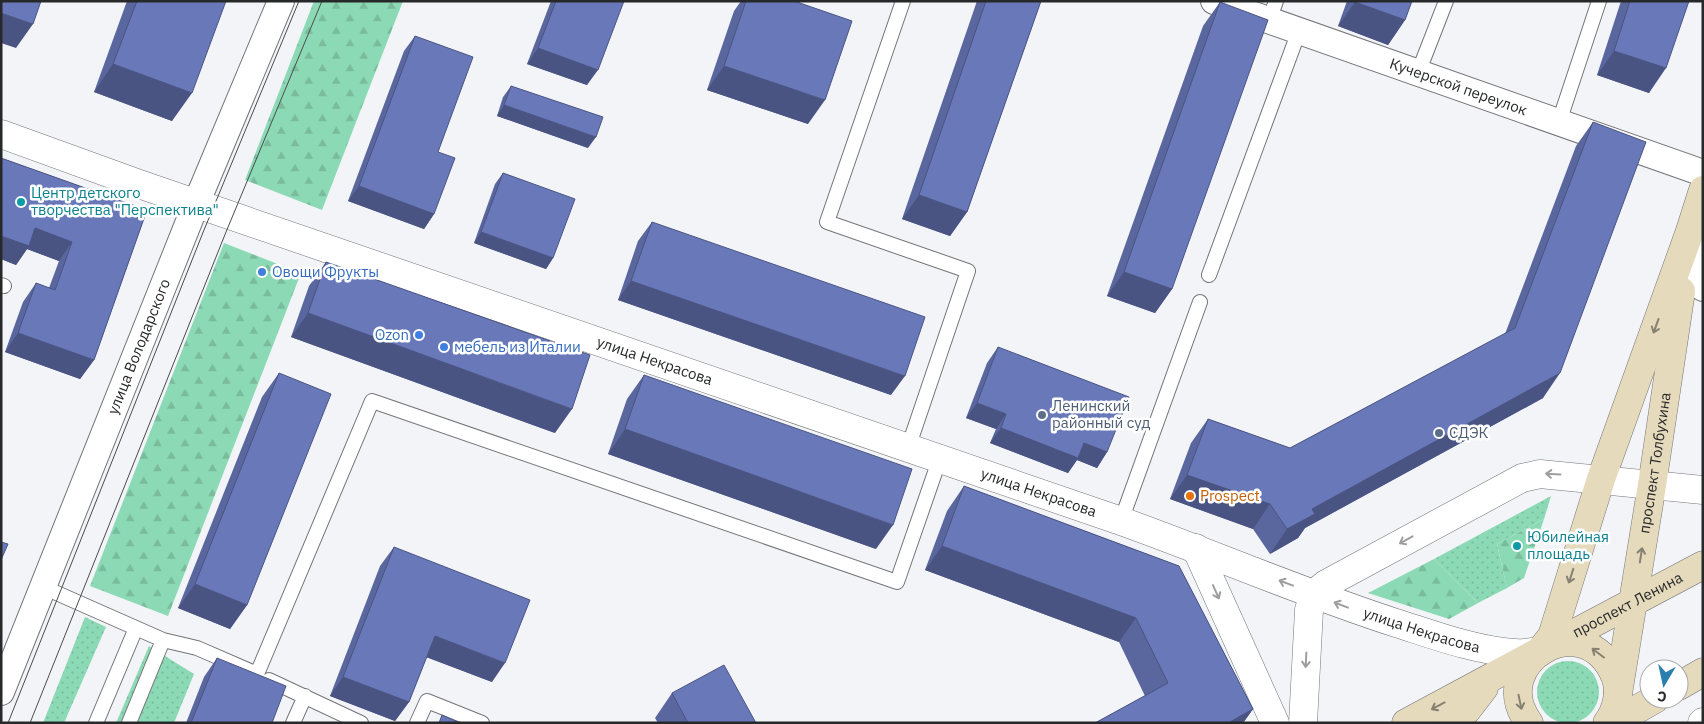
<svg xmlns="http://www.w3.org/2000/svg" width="1704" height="724" font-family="'IBM Plex Sans',sans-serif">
<defs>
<pattern id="grass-dots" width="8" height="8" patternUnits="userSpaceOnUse" patternTransform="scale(1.25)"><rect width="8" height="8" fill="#8cdab5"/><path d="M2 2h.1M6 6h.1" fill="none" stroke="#79bb9c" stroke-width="1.8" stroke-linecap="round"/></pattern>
<pattern id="forest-firs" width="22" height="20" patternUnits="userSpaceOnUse" patternTransform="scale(1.25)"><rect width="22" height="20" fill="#8cdab5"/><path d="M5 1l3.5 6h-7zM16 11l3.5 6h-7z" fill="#79bb9c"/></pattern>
</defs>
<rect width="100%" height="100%" fill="#f2f4f8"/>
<!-- grass -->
<path fill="url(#grass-dots)" d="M1551 496 1544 519 1497 544 1507 588 1478 603 1434 559Z
M85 617 106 627 64 723H43Z
M149 646 194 674 174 723H116Z
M1537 692a31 31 0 1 1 62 0a31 31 0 1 1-62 0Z"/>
<!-- forest -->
<path fill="url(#forest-firs)" d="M314 1H403L322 210 245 180Z
M224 243 301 273 168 616 90 586Z
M1544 519 1524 578 1507 588 1497 544Z
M1434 559 1478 603 1449 619 1368 593Z"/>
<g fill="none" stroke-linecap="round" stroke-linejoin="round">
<!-- service casing -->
<g stroke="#747579" stroke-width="16">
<path id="service" d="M903 1 827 222 968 271 908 448
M1269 21 1276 1
M1418 73 1446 1
M1559 122 1599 1
M1209 275 1299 31
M1 285 4 286
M1121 521 1200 302
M43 587 163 640 197 648 257 674 372 401 897 582 940 458
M269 680 361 723
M96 723 136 628
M129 723 163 640
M293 723 305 696
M417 723 427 701 482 723"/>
</g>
<!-- minor casing -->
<g stroke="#747579" stroke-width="28">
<g id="minor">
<path id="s1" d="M1214 1 1703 173"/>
<path d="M1690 231 1703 288"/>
<path id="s2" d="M1 692 196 204 281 1"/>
</g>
</g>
<!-- tertiary casing -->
<g stroke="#747579" stroke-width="29">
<g id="tertiary">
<path id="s3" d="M1 134 139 184 1121 521C1213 554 1303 593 1396 623 1434 635 1474 650 1514 653 1522 654 1531 652 1540 651"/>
<path d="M1196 548 1275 723"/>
<path d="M1303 723 1309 610 1314 594 1326 584 1522 478 1540 474 1703 490"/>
<path d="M1702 723 1703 722"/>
</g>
</g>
<!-- secondary casing -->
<g stroke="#747579" stroke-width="29">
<g id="secondary">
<path id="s4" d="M1556 643 1703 565"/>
<path d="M1679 686 1703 672"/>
<path id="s5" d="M1618 694 1652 485 1681 291"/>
<path d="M1406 723 1540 651 1552 636 1601 479 1690 231 1703 190"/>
<path d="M1452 723 1467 710 1484 688"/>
<path d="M1529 723C1485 663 1584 603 1615 676 1621 691 1617 710 1607 723"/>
<path d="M1613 723 1655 699"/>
</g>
</g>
<!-- service -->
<use href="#service" stroke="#fff" stroke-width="14"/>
<!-- minor -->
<use href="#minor" stroke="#fff" stroke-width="26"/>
<!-- tertiary -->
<use href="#tertiary" stroke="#fff" stroke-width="28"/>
<!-- secondary -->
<use href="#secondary" stroke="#e6dabc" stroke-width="28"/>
<!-- tram -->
<path stroke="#4b4c4d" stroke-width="1" d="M8 723 204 230 299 1
M30 723 226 232 322 1"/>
</g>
<!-- wall -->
<path fill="#5a679f" d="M127 1H226L172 121 94 92Z
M551 1H624L587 85 527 64Z
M741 1H794L808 124 707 90 734 11Z
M977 1H1041L967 212 950 236 902 219Z
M1347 1H1412L1405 20 1388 45 1338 26Z
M1621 1H1689L1649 93 1597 75Z
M1220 2 1172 289 1155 313 1107 296 1203 26Z
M415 36 438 152 434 214 424 229 348 201 404 51Z
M511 86 588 148 497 116 503 97Z
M1593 122 1543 398 1305 528 1298 538 1270 554 1253 529 1170 499 1191 443 1208 419 1290 448 1505 334 1576 146Z
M1 158 147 210 94 360 80 379 5 352 23 302 36 283 49 288 59 261 27 249 16 265 1 259Z
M503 173 553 258 546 269 474 243 495 184Z
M652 222 891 395 618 300 638 241Z
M326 262 555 433 291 337 309 286Z
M998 347 1107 452 1097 468 1077 460 1068 473 990 443 996 429 966 418 987 363Z
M279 373 247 605 230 629 178 608 262 397Z
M644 375 876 549 608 454 627 399Z
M964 486 1179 566 1253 709 1243 723H1095L1145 696 1119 642 925 570 947 511Z
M394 547 492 682 426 657 409 702 395 721 330 696 380 566Z
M217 658 272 723H186L204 677Z
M672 693 756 723H658L655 718Z"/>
<!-- shaded-wall -->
<path fill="#4a5482" d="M1355 2 1405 20 1388 45 1338 26Z
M1 13 33 24 16 48 1 43Z
M538 48 598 70 587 85 527 64Z
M1614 51 1666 68 1649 93 1597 75Z
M113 64 192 93 172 121 94 92Z
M724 66 825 100 808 124 707 90Z
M504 105 596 137 588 148 497 116Z
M359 186 434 214 424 229 348 201Z
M919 195 967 212 950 236 902 219Z
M35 228 72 242 59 261 27 249 16 265 1 259V236Z
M481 232 553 258 546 269 474 243Z
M1124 272 1172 289 1155 313 1107 296Z
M631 281 905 376 891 395 618 300Z
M308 313 572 409 555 433 291 337Z
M18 333 94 360 80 379 5 352Z
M1560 373 1543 398 1305 528 1298 538 1270 554 1287 529 1312 509Z
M977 403 1006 414 996 429 966 418Z
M1001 428 1084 443 1107 452 1097 468 1077 460 1068 473 990 443Z
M625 429 893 525 876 549 608 454Z
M1187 475 1270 504 1253 529 1170 499Z
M942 546 1136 618 1119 642 925 570Z
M195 584 247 605 230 629 178 608Z
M435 636 505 663 492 682 421 655Z
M343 677 409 702 395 721 330 696Z
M1253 709 1243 723H1228Z"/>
<!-- building -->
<path fill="#6978b9" stroke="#4a5482" d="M1 1H41L33 24 1 13Z
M137 1H226L192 93 113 64Z
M556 1H624L598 70 538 48Z
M746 1H794L852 21 825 100 724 66Z
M986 1H1041L967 212 919 195Z
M1412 1 1405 20 1355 2V1Z
M1630 1H1689L1666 68 1614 51Z
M1220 2 1268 20 1172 289 1124 272Z
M415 36 473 57 438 152 455 158 434 214 359 186Z
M511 86 603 117 596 137 504 105Z
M1593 122 1646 142 1560 373 1312 509 1315 514 1287 529 1270 504 1187 475 1208 419 1290 448 1515 328Z
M1 158 147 210 94 360 18 333 36 283 55 290 72 242 35 228 29 246 1 236Z
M503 173 575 199 553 258 481 232Z
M652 222 925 317 905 376 631 281Z
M326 262 590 355 572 409 308 313Z
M998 347 1129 397 1107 452 1084 443 1078 458 1001 428 1006 414 977 403Z
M279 373 331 394 247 605 195 584Z
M644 375 912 469 893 525 625 429Z
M964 486 1179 566 1253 709 1228 723H1095L1168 683 1136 618 942 546Z
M1 542 8 544 1 560Z
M394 547 530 600 505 663 435 636 409 702 343 677Z
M217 658 286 686 272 723H191Z
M724 665 756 723H688L672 693Z
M442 715 460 723H439Z"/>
<!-- one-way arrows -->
<defs><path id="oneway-shaft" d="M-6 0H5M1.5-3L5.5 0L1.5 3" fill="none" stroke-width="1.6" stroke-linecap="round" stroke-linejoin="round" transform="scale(1.25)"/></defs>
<g stroke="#868172">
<use href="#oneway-shaft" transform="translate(1656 326) rotate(110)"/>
<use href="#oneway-shaft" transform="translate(1641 555) rotate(-81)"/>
<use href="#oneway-shaft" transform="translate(1571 576) rotate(108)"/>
<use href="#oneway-shaft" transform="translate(1598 653) rotate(-143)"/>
<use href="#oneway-shaft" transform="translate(1520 702) rotate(78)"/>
<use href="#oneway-shaft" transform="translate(1438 706) rotate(152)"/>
</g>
<g stroke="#9e9e9f">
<use href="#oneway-shaft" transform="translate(1553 474) rotate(-177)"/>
<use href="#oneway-shaft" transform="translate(1406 540) rotate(151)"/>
<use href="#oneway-shaft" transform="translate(1286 583) rotate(-159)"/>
<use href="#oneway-shaft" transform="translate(1216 592) rotate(66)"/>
<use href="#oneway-shaft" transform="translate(1341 605) rotate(-159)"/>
<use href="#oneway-shaft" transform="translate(1306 660) rotate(93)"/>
</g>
<!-- markers -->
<g fill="#0f9aa8" stroke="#fff" stroke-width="2">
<circle cx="21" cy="202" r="5"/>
<circle cx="1517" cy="546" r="5"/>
</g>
<g fill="#3f7fe0" stroke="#fff" stroke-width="2">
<circle cx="262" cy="272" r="5"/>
<circle cx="419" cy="335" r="5"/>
<circle cx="444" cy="347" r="5"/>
</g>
<g fill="#5c6f8a" stroke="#fff" stroke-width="2">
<circle cx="1042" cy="415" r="5"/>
<circle cx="1439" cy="433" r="5"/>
</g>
<circle fill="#e8710a" stroke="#fff" stroke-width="2" cx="1190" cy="496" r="5"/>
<g text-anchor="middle" stroke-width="5" stroke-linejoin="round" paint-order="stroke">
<!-- street labels -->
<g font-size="15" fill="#272829" stroke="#fff">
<text dy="5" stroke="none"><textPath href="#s1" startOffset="259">Кучерской переулок</textPath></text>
<text dy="5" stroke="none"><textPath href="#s2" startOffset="372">улица Володарского</textPath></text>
<text dy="5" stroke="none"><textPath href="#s3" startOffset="692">улица Некрасова</textPath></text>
<text dy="5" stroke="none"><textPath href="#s5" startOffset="234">проспект Толбухина</textPath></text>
<text dy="5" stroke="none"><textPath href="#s3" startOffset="1098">улица Некрасова</textPath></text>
<text dy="5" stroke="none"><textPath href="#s4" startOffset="81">проспект Ленина</textPath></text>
<text dy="5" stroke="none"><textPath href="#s3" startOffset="1505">улица Некрасова</textPath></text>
</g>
<!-- culture labels -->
<g font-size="15" fill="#0d838f" stroke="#fff" text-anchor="start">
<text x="31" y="198">Центр детского<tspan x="31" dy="17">творчества "Перспектива"</tspan></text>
<text x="1527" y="542">Юбилейная<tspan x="1527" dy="17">площадь</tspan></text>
</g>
<!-- shop labels -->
<g font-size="15" fill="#366cbe" stroke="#fff" text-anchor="start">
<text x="272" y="277">Овощи Фрукты</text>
<text x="409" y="340" text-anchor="end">Ozon</text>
<text x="454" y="352">мебель из Италии</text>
</g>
<!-- service labels -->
<g font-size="15" fill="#4e5e75" stroke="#fff" text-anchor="start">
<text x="1052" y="411">Ленинский<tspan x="1052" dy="17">районный суд</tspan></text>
<text x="1449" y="438">СДЭК</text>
</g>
<!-- food labels -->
<g font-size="15" fill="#c56008" stroke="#fff" text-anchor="start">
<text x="1200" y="501">Prospect</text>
</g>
</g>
<!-- border -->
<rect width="1704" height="724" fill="none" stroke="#272829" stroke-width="5"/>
<!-- north arrow -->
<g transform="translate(1664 684) rotate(189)"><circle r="24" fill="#ffffff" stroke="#a9a9a9"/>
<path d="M0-4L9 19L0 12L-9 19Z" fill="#2b7faf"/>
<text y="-8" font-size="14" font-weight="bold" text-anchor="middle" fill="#272829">С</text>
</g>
</svg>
